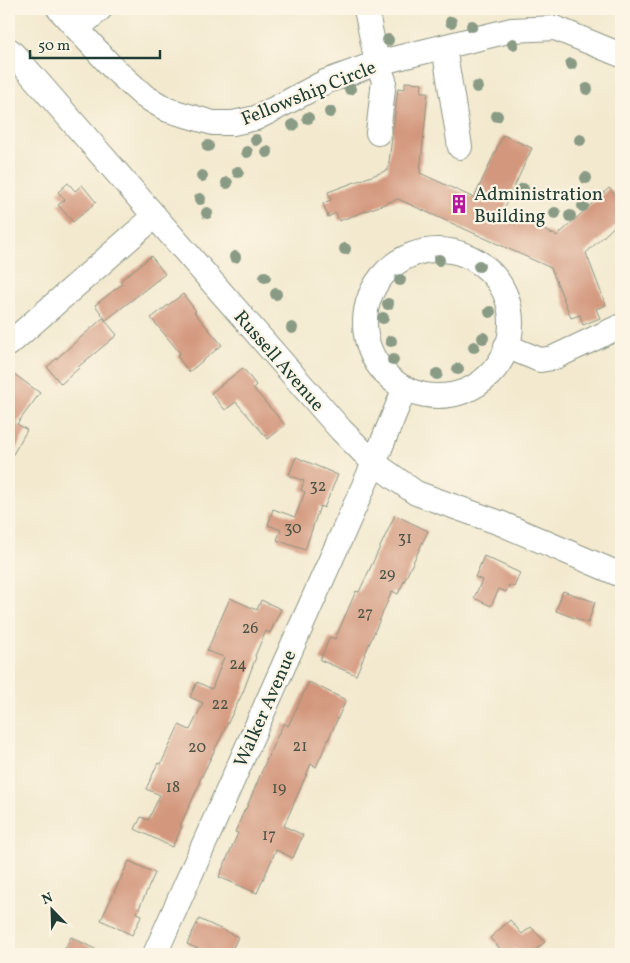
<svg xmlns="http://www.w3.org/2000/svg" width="630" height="963" font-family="Vollkorn,serif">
<rect width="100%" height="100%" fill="#fcf5e5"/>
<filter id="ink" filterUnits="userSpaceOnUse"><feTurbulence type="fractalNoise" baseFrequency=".02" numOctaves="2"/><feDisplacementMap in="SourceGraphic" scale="10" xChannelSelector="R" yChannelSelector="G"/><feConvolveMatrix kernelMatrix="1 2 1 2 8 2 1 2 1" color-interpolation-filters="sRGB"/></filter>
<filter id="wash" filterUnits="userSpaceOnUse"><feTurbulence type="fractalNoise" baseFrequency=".0096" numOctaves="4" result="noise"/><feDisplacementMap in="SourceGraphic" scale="20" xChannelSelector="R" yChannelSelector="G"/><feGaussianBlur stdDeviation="1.12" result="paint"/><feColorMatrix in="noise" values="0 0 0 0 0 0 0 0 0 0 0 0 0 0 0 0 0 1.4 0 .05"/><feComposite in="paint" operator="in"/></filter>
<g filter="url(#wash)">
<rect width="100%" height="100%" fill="#f3e9cf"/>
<g id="blocks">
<!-- building -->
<path fill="#d3977d" d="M405 82 422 83 421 92H428L420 173 474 198 503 135 532 148 503 211 557 236 609 188 621 201V220L586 253 606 305 596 309 600 318 583 325 580 315 571 318 551 268 398 199 339 221 336 213 328 217 323 203 331 200 328 192 388 170 398 88 405 89Z
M68 183 75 191 82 185 96 202 73 222 58 205 65 200 58 192Z
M151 256 165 274 106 320 95 305 122 284 120 281Z
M183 294 196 311 194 312 222 345 189 372 177 356 180 353 151 318Z
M103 318 117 335 78 367 79 368 61 384 47 367Z
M243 368 256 385 253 388 285 425 268 439 236 402 225 410 211 393Z
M14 374 40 393 17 424 27 430 9 461V381Z
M296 457 338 475 324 508 320 506 305 550 277 540 281 530 268 525 273 509 295 517 305 492 301 490 304 481 289 475Z
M395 515 428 531 398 594 392 591 356 675 320 660 330 637 335 639 356 591 359 592Z
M484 556 520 573 514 587 509 585 506 592 499 589 491 606 474 598 482 580 475 577Z
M563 591 595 602 588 623 556 611Z
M230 598 257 610 261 600 281 609 270 633 266 631 263 637 255 656 256 657 243 692 199 782 200 783 180 826 182 827 172 847 135 829 141 817 148 820 160 795 146 789 158 763 161 764 179 725 190 730 203 703 190 697 197 682 212 689 224 657 207 651Z
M309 682 346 700 316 767 311 764 284 826 303 835 293 858 276 850 257 893 219 877 238 833 235 832 245 809H246L273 745 284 723 288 726Z
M129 861 155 873 137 913 142 915 132 935 101 920Z
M199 919 238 937 230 954H209L187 944Z
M510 920 522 934 531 927 545 942 531 954H520L515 949 509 954H505L490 938Z
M71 937 105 954H62Z"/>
</g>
</g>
<g filter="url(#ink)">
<use href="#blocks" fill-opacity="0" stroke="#899382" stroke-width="1"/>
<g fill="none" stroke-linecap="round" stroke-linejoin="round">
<!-- minor casing -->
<g stroke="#899382" stroke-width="26">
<path id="minor" d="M59 9 112 67 144 96 168 110 213 123H233L256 118 276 108 325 82 377 63 512 30 555 28 621 55
M366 9 377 63 384 80 378 133
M77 29 100 9
M444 47 460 147
M9 50 17 58 341 430 374 463 416 493 500 523 621 575
M365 323a73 73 0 1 1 146 0a73 73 0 1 1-146 0Z
M9 344 155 216
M506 346 540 360 553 358 621 326
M155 954 374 463 405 388"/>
</g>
<!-- minor -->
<use href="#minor" stroke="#fff" stroke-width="24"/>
</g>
<!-- trees -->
<g fill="#899b85">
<circle cx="451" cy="22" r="6"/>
<circle cx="472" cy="26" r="6"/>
<circle cx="388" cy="40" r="6"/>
<circle cx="513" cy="44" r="6"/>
<circle cx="571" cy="64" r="6"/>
<circle cx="477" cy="87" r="6"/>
<circle cx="350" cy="89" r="6"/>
<circle cx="587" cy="89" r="6"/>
<circle cx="330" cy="112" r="6"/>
<circle cx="497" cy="116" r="6"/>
<circle cx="308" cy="118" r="6"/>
<circle cx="293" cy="125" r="6"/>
<circle cx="256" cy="140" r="6"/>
<circle cx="580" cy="140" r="6"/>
<circle cx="208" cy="146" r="6"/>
<circle cx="247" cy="152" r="6"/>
<circle cx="267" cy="152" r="6"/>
<circle cx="238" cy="172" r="6"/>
<circle cx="202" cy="176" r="6"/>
<circle cx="586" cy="178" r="6"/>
<circle cx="227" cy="183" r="6"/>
<circle cx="523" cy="189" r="6"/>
<circle cx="200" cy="199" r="6"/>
<circle cx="583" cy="206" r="6"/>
<circle cx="207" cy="213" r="6"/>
<circle cx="555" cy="213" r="6"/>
<circle cx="570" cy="216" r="6"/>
<circle cx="345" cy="249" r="6"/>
<circle cx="235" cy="257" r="6"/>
<circle cx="439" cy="260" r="6"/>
<circle cx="479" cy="266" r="6"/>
<circle cx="265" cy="277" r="6"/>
<circle cx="400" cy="280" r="6"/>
<circle cx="276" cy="294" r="6"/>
<circle cx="388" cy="304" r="6"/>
<circle cx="490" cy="312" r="6"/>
<circle cx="383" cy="318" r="6"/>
<circle cx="292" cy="328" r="6"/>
<circle cx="483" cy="338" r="6"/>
<circle cx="391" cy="341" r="6"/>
<circle cx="474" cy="347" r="6"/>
<circle cx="393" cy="360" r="6"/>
<circle cx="458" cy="369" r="6"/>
<circle cx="437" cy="374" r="6"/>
</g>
</g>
<!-- icons -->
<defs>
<g id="building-bare" transform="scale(1.5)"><path d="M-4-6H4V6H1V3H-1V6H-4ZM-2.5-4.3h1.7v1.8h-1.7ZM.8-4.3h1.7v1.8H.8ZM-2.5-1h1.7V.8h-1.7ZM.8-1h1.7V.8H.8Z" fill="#b5179e" stroke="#fcf5e5" stroke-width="2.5" paint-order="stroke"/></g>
</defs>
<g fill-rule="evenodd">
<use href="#building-bare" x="459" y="204"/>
</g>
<g text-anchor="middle" stroke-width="4.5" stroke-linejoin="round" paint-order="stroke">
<!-- number labels -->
<g font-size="16" fill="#4c5446">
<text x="318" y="491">32</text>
<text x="293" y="533">30</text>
<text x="405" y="543">31</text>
<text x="387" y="579">29</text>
<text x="365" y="618">27</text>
<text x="250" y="633">26</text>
<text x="238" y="669">24</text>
<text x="220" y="709">22</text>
<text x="300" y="751">21</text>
<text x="197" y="752">20</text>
<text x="173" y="792">18</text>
<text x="279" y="793">19</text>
<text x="269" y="840">17</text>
</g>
<!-- street labels -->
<g font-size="19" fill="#1f3d34" stroke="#fcf5e5">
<text transform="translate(308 92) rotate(-22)" y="7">Fellowship Circle</text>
<text transform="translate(280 360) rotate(49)" y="7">Russell Avenue</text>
<text transform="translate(264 708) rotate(-66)" y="7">Walker Avenue</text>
</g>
<!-- poi labels -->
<g font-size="19" fill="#1f3d34" stroke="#fcf5e5" text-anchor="start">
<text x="474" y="200">Administration<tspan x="474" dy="22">Building</tspan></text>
</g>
</g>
<!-- margin -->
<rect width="630" height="963" fill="none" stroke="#fcf5e5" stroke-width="30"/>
<!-- north arrow -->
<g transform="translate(52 910) rotate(337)" stroke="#fcf5e5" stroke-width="4" paint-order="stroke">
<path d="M0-4L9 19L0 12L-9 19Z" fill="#1f3d34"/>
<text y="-8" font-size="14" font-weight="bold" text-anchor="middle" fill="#1f3d34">N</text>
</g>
<!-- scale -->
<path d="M30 50v8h130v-8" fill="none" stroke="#1f3d34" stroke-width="2.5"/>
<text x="38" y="50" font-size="15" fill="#1f3d34" stroke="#fcf5e5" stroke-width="4" paint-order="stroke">50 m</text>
</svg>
